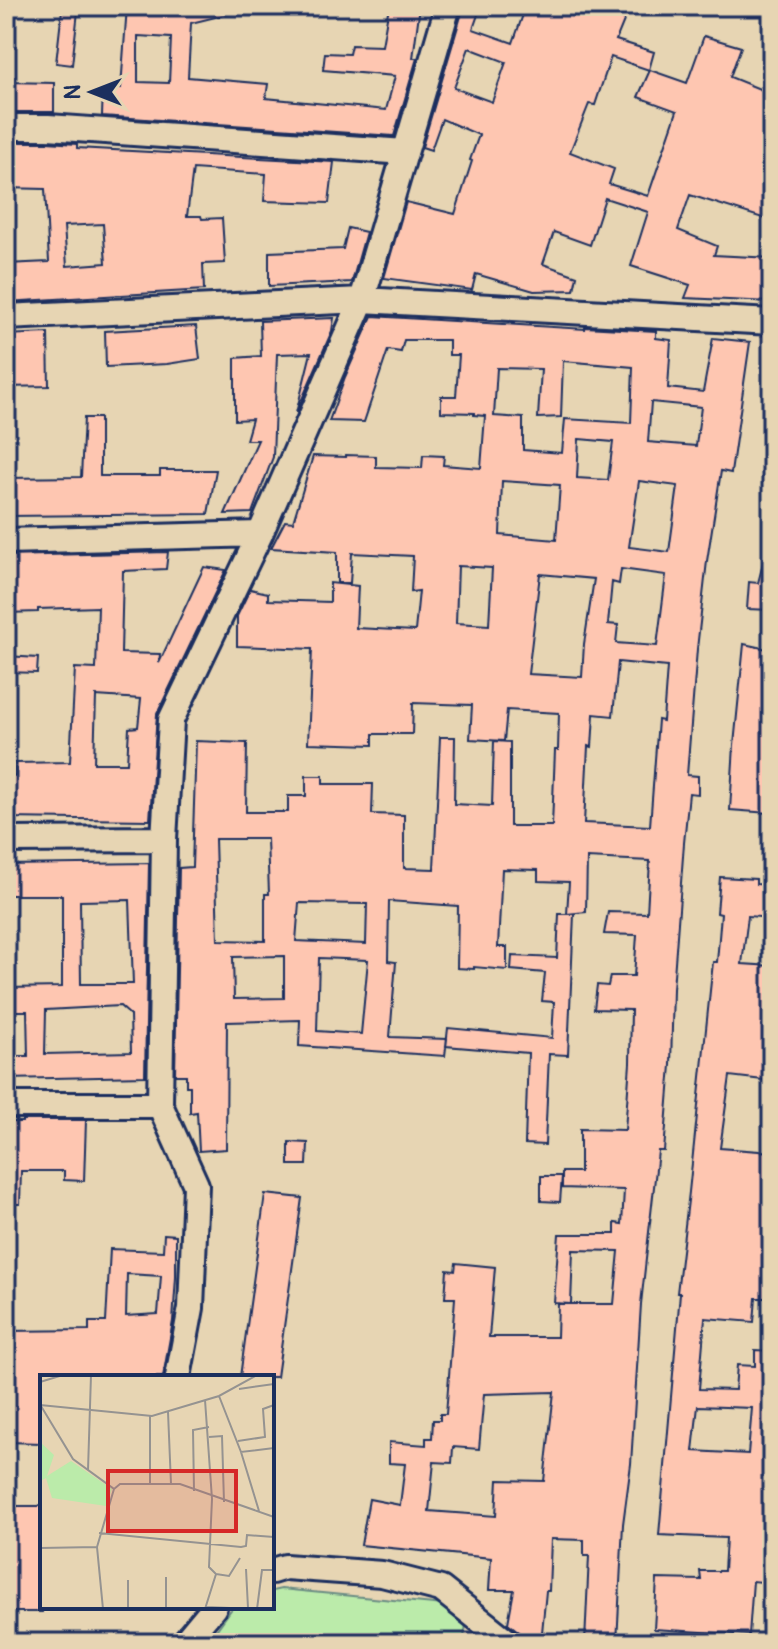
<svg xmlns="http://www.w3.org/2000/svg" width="778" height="1649" font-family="Pangolin,sans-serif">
<rect width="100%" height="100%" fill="#e7d5b3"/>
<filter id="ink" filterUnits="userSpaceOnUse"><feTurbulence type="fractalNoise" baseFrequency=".0125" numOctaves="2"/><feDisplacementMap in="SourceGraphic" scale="16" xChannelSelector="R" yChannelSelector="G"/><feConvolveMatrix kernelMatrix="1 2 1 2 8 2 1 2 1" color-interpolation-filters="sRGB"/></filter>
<g filter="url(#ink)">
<!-- green -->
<path fill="#bbebaa" stroke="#6b8d84" stroke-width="2" d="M281 1589 444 1605 467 1619 463 1643H207L233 1607H272V1591Z"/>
<!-- building -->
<path fill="#fec6b1" stroke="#1b2f5e" stroke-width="2" fill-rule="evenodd" d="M127 6H235L236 12 191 23 188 77 268 84 266 98 386 110 395 76 323 70 325 53 349 54 351 45 382 46 389 6H420L413 58H417L394 136 102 116 103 87 121 88ZM138 36 171 38 169 83 138 82Z
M464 6H481L473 29 513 43 526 6H630L616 40 654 52 649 70 611 57 595 105 589 104 570 152 614 169 609 184 648 196 677 111 638 97 650 70 687 83 704 36 741 47 730 77 772 94V184L767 203 772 205V221L690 195 678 230 717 246 714 255 772 258V302L685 298 690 285 631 266 648 212 605 198 590 245 554 232 543 264 577 276 574 290 534 291 476 274 472 290 384 278 406 202 455 214 472 161 470 160 479 135 442 119 431 150 422 147ZM469 48 506 62 492 102 454 88Z
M62 10 78 11 72 65 56 63Z
M6 82 54 83V112H6Z
M6 142H47L77 144V148L334 162 329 203 264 201 266 174 193 169 187 216H201L202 219 222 218 225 263 203 264 204 290 6 302V264L49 262 45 189 6 188ZM103 224 106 263 67 266 64 226Z
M348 228 366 232 352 282 269 286V252L343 249Z
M372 316 585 329V327L656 331V338L671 340 668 388 703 392 713 338 750 342 731 473 721 471 707 561 697 649 687 775 698 776V794L689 793 684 843 673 989 671 1065 664 1151H658L641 1304 631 1464 623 1524 617 1643H585L589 1556H584V1540L551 1539 549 1591H546L541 1643H533L508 1623 514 1590H489L491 1558 361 1545 369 1499 400 1505 405 1464 389 1463V1442L426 1445V1438H432L433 1420H440V1414H446L455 1298H445L447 1270 455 1271 456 1263 495 1267 489 1337H557L558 1304H571L554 1303 559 1234H615V1223L622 1224 624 1190 562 1188V1172H580V1129L625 1130 630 1063 631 1010 594 1009 597 985 608 986 610 976H634L637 935 604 934 608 912 647 913 650 861 587 858 586 912 567 914 569 882 538 881V870L502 869 498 947H507V970L474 967V969L457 968 458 906 389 901 388 961 396 962 390 1037 447 1039 445 1056 299 1046 300 1020 227 1022 226 1149 199 1151 197 1112 190 1113V1086H186V1075H175L179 868 192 867 196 741 247 743 246 812H288V796H306V776H323V784H373L372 814 404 815V868L434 869 440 737H455L454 804 492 806 494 741 510 742V826H552L555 750H558L559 713 507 710 504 741 470 739 472 705 413 703 412 734H373V745L308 743 312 649 237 646V616L250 589 268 593V600L330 602V583L358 586 356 628 415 631 419 591 411 592 413 556 352 553 350 583H337V552L271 548 285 521 293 522 313 456 346 457V455L376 456V467L422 468 423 455 444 456 443 465 481 468 485 416 474 415V413L441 412V396H456L459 355H449V340H404L401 352 388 350 364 422 329 421 345 377ZM563 361 633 367 631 423 565 419 562 453 523 450V418L494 416 497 368 541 369 538 418 561 417ZM651 402 701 407 696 446 648 442ZM579 439 613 442 608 480 577 478ZM502 481 560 485 556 540 500 535ZM639 481 678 486 669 552 629 547ZM458 566 492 568 489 625 456 623ZM621 569 666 575 657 646 616 643 618 625 608 624 612 582 619 584ZM540 574 594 579 584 644 582 677 528 674ZM618 662 667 667 663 721 658 720 650 826 584 823 588 746 592 747 594 714 613 716ZM215 839H267L269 894H265V941L218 940ZM299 903 367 904 366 944 296 941ZM284 956V998L234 999 233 957ZM319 958 368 960 361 1034 317 1031ZM573 1250 619 1251 614 1304H571ZM554 1392 544 1481 498 1480 496 1516 429 1511 434 1462 452 1463 453 1447 479 1449 484 1394Z
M334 318 332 331 296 413 311 353 277 354 273 457 252 513 225 514 258 440H246L252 419 235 420V358L261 356 260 321Z
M196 326 200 359 167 364 106 367 105 331Z
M48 333 49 386 6 387V335Z
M84 418H100V476H160V470H216L208 514 6 516V478L81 477Z
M168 552 166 569 123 571 121 653 160 654 159 663 204 567 226 570 157 714 150 820 6 818V775L15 776V763L70 762 75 668 96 669 98 607 38 609V612L6 613V556ZM96 696 141 699 138 727 129 728 127 763H94Z
M766 552 772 553V610L747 609 749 582 758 583Z
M744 644 772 650V683H770L768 717H772V771L769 813 730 810 734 745Z
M6 656 38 658 37 673 6 672Z
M149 863 145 1076 6 1079V1056H28L27 1011H6V988L62 987V895H6V865ZM130 900 133 984H81L80 901ZM120 1006 130 1015 131 1052 45 1054 46 1010Z
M720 877 756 879V884L772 885V918L748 916 742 964 772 966V1081L730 1076 720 1148 772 1152V1298H756L754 1322 705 1318 699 1389 735 1390 737 1365 755 1366V1350L772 1351V1583L753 1581 749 1635 654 1629 657 1579 701 1580 700 1571H724L726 1538 659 1535 680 1293H677L689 1192 713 962H717L721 914 717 913ZM698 1406 752 1408 748 1454 693 1451Z
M559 914H574L568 1055 549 1054 545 1145 525 1144 528 1053 446 1046 448 1028 552 1038 554 1002 542 1001 545 973 511 970 512 956 557 958Z
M22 1120H86L84 1181 64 1180V1171H21L20 1204H6V1122H22Z
M289 1142 308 1143 307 1165H289Z
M541 1176H562L560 1202 541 1201Z
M265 1194 302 1198 277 1377H240Z
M164 1234 176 1235V1277L173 1321 163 1377H42V1443L6 1442V1331L89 1330V1322H106L110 1249 163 1251ZM127 1274 161 1276 158 1314 126 1316Z
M6 1506H42V1612H6Z"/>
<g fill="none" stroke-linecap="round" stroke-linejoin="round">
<!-- street casing -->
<g stroke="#1b2f5e" stroke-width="30">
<path id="street" d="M6 127H48L405 152
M6 317 362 300 772 322
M6 541 260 534
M6 840 164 839
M6 1105H160
M178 1377 191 1308 196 1185 160 1105 164 839 171 720 260 534 362 300 448 6
M272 1571 285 1567 382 1574 441 1589 509 1643
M184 1643 214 1607"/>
</g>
<!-- street -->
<use href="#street" stroke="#e7d5b3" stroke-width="24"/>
</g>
</g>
<!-- overview -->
<g transform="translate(40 1375)">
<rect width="234" height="234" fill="#e7d5b3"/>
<path d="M0 67 14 80 7 101 31 86 72 114 66 131 12 123 6 103 0 106Z" fill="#bbebaa"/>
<path fill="none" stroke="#959391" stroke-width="2" d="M0 7 23 0M199 14 234 9M179 21 201 77 234 73M165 25 172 124 169 192 176 199 165 234M0 30 112 41 179 21 217 0M1 31 33 84 74 114 57 172 63 234M128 37 131 109M110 41V108M169 62 182 61 184 127M198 66 225 62 223 34 234 30M201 77 219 136M48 95 51 0M74 114 80 109H140L234 142M154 116 153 55 169 52M59 158 201 172 206 171 207 160 234 162M0 173 57 172M206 194 208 233M176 199 189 201 200 183M88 205V234M166 232 215 234M126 234V202M217 234 222 195H234"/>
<path fill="#d62828" fill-opacity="0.15" stroke="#d62828" stroke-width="4" d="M68 96H196V156H68Z"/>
<rect width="234" height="234" fill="none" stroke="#1b2f5e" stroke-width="4"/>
</g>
<!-- margin -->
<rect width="778" height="1649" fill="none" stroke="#e7d5b3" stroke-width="32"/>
<rect x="16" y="16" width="746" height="1617" fill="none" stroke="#1b2f5e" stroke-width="3" filter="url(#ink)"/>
<!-- north arrow -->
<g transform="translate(92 92) rotate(270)" stroke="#e7d5b3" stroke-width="6" paint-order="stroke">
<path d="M0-6L14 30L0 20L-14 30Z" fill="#1b2f5e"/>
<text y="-12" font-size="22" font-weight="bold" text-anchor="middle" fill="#1b2f5e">N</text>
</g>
</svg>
